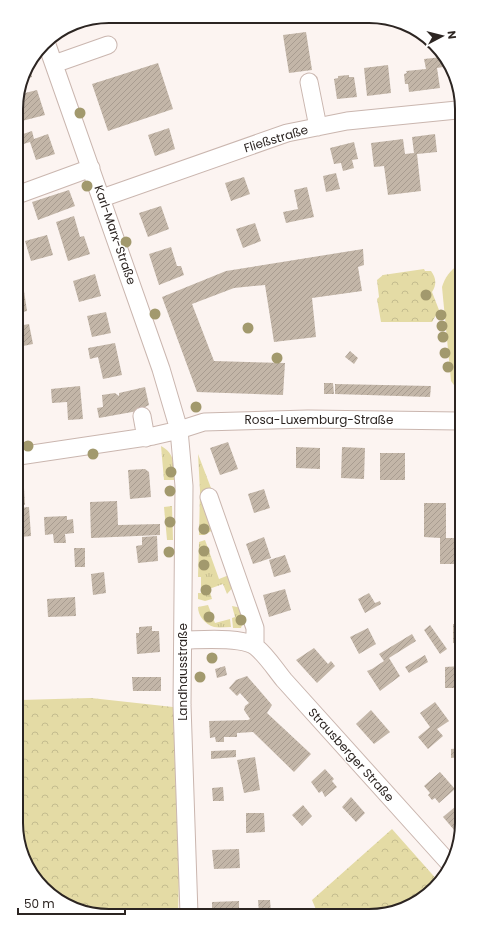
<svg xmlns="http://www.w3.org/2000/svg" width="478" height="932" font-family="Poppins,sans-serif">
<defs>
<pattern id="grass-tufts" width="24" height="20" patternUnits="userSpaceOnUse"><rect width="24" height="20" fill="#e4dba5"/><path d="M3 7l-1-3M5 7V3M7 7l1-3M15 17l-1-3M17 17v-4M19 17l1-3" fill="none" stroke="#c4bc8e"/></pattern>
<pattern id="forest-crowns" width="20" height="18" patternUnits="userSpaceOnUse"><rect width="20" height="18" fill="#e4dba5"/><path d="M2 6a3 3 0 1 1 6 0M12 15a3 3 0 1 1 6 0" fill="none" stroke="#c4bc8e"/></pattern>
<pattern id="building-hatch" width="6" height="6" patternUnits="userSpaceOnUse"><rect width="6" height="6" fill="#c3b6a8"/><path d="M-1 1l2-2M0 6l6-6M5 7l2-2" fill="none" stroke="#a89c90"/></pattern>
</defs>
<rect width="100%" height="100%" fill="#fcf4f1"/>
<!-- grass -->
<path fill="url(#grass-tufts)" d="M161 446C175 453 174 466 177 480H164Z
M198 454 211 488 203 492 215 529 204 535H199L200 491Z
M172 506 173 540H167L164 507Z
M205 540 219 579 229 575 235 585 227 594 223 584 209 589 212 599 205 601 198 599V593H201V577H198L199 542Z
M208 605 215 623 230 619 231 627C225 627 219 628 214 627 205 624 198 616 198 607Z
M232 606 242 608 245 616 241 628H233L232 618 235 617Z"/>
<!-- forest -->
<path fill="url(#forest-crowns)" d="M424 269 425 271H431C436 278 437 284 432 292L439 310 432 322H381L377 299 379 297 377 280 383 275Z
M91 698 173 707 179 879 178 914 97 915 48 893 21 852 20 700Z
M392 829 439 882 398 911 317 912 312 900Z"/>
<!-- garden -->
<path fill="#e4dba5" d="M458 265 459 392 451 381 442 287C445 277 450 271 458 265Z"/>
<!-- building -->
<path fill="url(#building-hatch)" d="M306 32 312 70 289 73 283 35Z
M442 57 443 67 437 68 440 88 409 92 408 84H405L404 74 407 73 406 71 426 69 424 59Z
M158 63 173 109 108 131 92 84Z
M29 64 32 77 22 80 26 68Z
M388 65 391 93 367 96 364 68Z
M451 71 457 80V85L452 86Z
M349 75V77H354L357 97 337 99 334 79 338 78V76Z
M37 90 45 115 22 121 17 104V95Z
M169 128 175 149 155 156 148 135Z
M32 131 34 139 48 134 55 154 36 160 30 142 17 146V136Z
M435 134 437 152 417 154 421 191 388 195 384 166 374 167 371 143 403 139 405 154 414 153 412 137Z
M354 142 358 159 352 160 354 168 343 171 341 163 334 164 330 148Z
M336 173 340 189 326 192 323 176Z
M244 177 250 194 231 201 225 183Z
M307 187 314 217 286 223 283 212 298 209 294 190Z
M69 190 75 206 38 220 32 202Z
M454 194H458V210L456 211Z
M161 206 169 229 148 237 139 213Z
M74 216 80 237 84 236 90 254 68 261 56 222Z
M255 223 261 241 243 248 236 229Z
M47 235 53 255 31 261 25 241Z
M171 247 177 266H181L184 275 159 285 149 254Z
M363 249 364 265 358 267 362 291 312 298 316 337 274 342 265 285 234 288 192 304 214 361 285 363 283 395 197 392 162 297 226 271Z
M95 274 101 296 79 302 73 281Z
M24 291 27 311 18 313V292Z
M106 312 111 333 92 337 87 316Z
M29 324 33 344 18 347V326Z
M115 343 122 375 103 379 98 357 90 359 88 348Z
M350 351 358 358 354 364 345 357Z
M324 383H333L334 394H324Z
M335 384 431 386 430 397 335 394Z
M80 386 83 419 68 420 67 402 52 403 51 389Z
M145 387 149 405 145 407 143 410 99 418 97 408 103 407 102 395 115 393 119 396V393Z
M228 442 238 469 220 475 210 448Z
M296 447 320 448V469L296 468Z
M342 447 365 448 364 479 341 478Z
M380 453H405V480H380Z
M145 469 149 472 151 497 130 499 128 470Z
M19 488H24L25 505H19Z
M264 489 270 508 254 513 248 494Z
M117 501 118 525 160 524V535L91 538 90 502Z
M424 503H446V538H460V564H440V538L424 537Z
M29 507 31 536 20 537 19 508Z
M67 516V520L73 519 74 533 65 534 66 543H54L53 534 45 535 44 517Z
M157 536 158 561 138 563 136 546 142 545V537Z
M264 537 271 558 253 564 246 544Z
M74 548H85V567H75Z
M285 555 291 572 274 577 269 560Z
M104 572 106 593 93 595 91 574Z
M285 589 291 610 269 617 263 595Z
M369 593 375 603 380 601 381 604 365 613 358 599Z
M75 597 76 616 48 617 47 599Z
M453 624H461V644L453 643Z
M430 625 447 649 440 654 424 630Z
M152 626V631H159L160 652 137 654 136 633H139V627Z
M368 628 376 644 359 654 350 637Z
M412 634 416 641 389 658 400 676 380 691 367 671 372 669 384 661 379 654Z
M314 648 328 664 331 661 335 666 317 683 296 660Z
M425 655 428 662 409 673 405 667Z
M225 666 227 675 217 678 215 669Z
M461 666V688H445V667Z
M247 676 272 705 267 713 311 754 294 772 253 732 237 733V737H224V742H216L215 737 210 738 209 721 248 720 250 719 244 710 245 706 249 703 240 693 237 696 229 688 236 680Z
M132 677H161V691H133Z
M435 702 449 721 437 729 443 736 428 749 418 737 430 727 420 713Z
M371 710 390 732 374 744 356 724Z
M461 748V757L451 758V749Z
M236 750V757L211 759V751Z
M255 757 260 790 244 793 237 760Z
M325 769 334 779 332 781 337 787 325 797 322 791 319 793 311 782Z
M440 772 455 789 439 803 435 798 432 800 428 795 430 793 424 786Z
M223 787 224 801H213L212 788Z
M351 797 365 813 356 822 342 807Z
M462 801V825L455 831 443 817Z
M303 805 312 816 302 826 292 815Z
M246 813H264L265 832 246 833Z
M239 849 240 868 214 869 212 850Z
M258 900H270L271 913H259Z
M239 901V913L212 914V902Z"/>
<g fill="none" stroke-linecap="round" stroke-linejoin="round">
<!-- minor casing -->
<g stroke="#cab6af" stroke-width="19">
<path id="minor" d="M46 42 161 369 179 430 184 486 182 705 189 914
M54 64 108 45
M309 82 318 127
M17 195 91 168
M102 198 287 133 347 121 457 110
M142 416 146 438
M19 456 153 436 179 430 204 422 308 419 459 421
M209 497 255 628V645
M183 640C200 640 243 636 256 647 267 656 275 669 284 680L449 863"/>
</g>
<!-- minor -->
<use href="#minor" stroke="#fff" stroke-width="17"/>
</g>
<!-- trees -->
<g fill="#a2996d">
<circle cx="80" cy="113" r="5.5"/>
<circle cx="87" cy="186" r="5.5"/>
<circle cx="126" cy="242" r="5.5"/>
<circle cx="426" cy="295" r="5.5"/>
<circle cx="155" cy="314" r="5.5"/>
<circle cx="441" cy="315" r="5.5"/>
<circle cx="442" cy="326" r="5.5"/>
<circle cx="248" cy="328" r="5.5"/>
<circle cx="443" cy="337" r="5.5"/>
<circle cx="445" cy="353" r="5.5"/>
<circle cx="277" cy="358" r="5.5"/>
<circle cx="448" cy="367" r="5.5"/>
<circle cx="196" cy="407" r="5.5"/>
<circle cx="28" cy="446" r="5.5"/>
<circle cx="93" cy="454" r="5.5"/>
<circle cx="171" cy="472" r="5.5"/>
<circle cx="170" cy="491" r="5.5"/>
<circle cx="170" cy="522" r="5.5"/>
<circle cx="204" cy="529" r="5.5"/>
<circle cx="204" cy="551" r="5.5"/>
<circle cx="169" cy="552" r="5.5"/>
<circle cx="204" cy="565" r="5.5"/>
<circle cx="206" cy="590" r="5.5"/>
<circle cx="209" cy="617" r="5.5"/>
<circle cx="241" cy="620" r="5.5"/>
<circle cx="212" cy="658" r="5.5"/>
<circle cx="200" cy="677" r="5.5"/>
</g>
<g text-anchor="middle" stroke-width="3" stroke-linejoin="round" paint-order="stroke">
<!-- street labels -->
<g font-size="12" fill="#2c2522" stroke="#fff">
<text transform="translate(276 139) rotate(-17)" y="4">Fließstraße</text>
<text transform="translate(115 235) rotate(71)" y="4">Karl-Marx-Straße</text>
<text x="319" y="424">Rosa-Luxemburg-Straße</text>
<text transform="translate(183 672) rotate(-90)" y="4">Landhausstraße</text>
<text transform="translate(351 755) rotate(48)" y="4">Strausberger Straße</text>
</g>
</g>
<!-- crop -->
<path d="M0 0H478V932H0ZM109 23H369A86 86 0 0 1 455 109V823A86 86 0 0 1 369 909H109A86 86 0 0 1 23 823V109A86 86 0 0 1 109 23Z" fill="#fff" fill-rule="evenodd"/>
<path fill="none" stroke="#2c2522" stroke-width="2" d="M109 23H369A86 86 0 0 1 455 109V823A86 86 0 0 1 369 909H109A86 86 0 0 1 23 823V109A86 86 0 0 1 109 23Z"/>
<!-- north arrow -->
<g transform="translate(442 36) rotate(83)" stroke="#ffffff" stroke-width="3" paint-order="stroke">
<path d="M0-3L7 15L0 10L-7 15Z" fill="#2c2522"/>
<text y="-6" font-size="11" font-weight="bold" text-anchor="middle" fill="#2c2522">N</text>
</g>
<!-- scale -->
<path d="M18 908v6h107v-6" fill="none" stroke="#2c2522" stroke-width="2"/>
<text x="24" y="908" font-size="12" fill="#2c2522" stroke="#ffffff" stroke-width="3" paint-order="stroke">50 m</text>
</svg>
